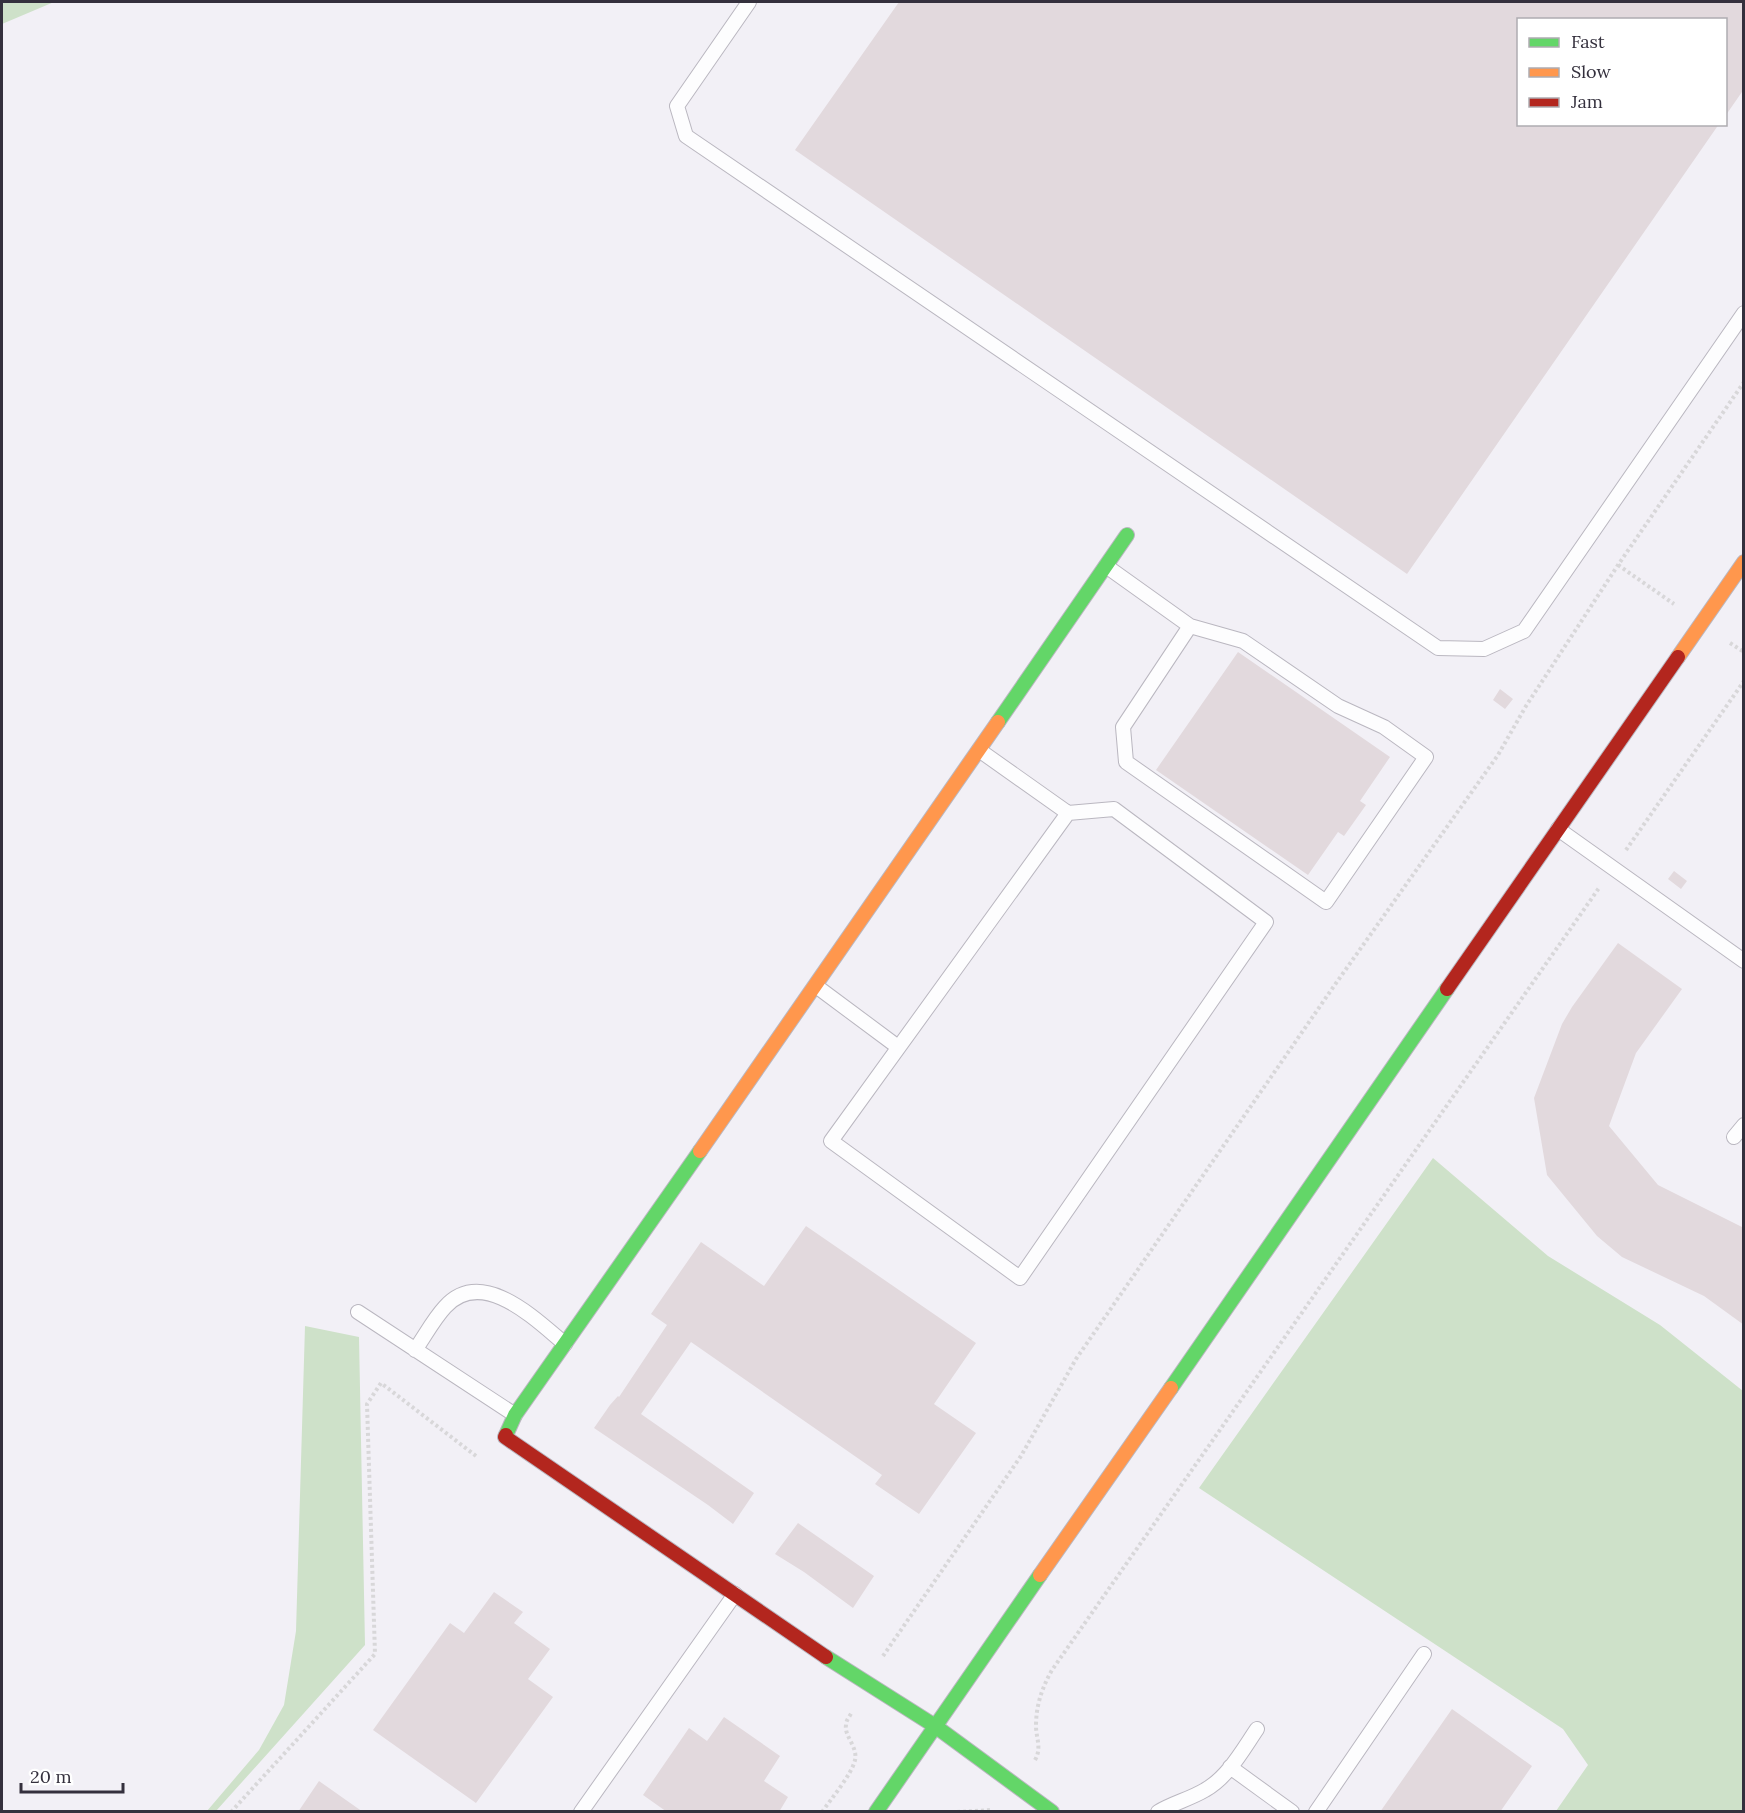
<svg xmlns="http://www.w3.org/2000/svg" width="1745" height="1813" font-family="Lora,serif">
<rect width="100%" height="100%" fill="#f2f0f6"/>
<!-- grass -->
<path fill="#cee1c9" d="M2 2H54L2 24Z
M1433 1158 1548 1256 1660 1325 1743 1391V1811H1556L1588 1765 1563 1729 1199 1488Z
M305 1326 359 1337 365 1645 216 1811H207L259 1750 284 1705 296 1631Z"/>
<!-- building -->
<path fill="#e2d9dd" d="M899 2H1744V89L1726 115V20H1518V124H1719L1407 574 795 150Z
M1238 652 1390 757 1360 801 1366 805 1344 836 1338 832 1308 875 1156 770Z
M1500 689 1513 699 1505 709 1493 700Z
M1674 871 1687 881 1681 889 1668 879Z
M1618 943 1682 989 1636 1053 1609 1126 1658 1185 1744 1228V1325L1704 1296 1622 1257 1597 1236 1547 1175 1534 1098 1562 1024 1572 1007Z
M806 1226 976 1343 934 1404 976 1433 919 1514 875 1484 882 1475 691 1342 641 1414 754 1493 733 1524 708 1505 594 1428 610 1405 618 1396 619 1397 667 1325 651 1314 701 1242 764 1286Z
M798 1523 874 1576 853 1608 804 1572 775 1554Z
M494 1592 523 1612 514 1623 550 1649 528 1679 553 1697 476 1803 373 1730 450 1623 464 1633Z
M1452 1709 1532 1766 1500 1812H1380Z
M724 1717 780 1756 764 1781 788 1797 779 1812H667L643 1795 689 1728 707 1741Z
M319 1781 363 1812H298Z"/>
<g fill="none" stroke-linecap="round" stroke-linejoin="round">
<!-- lane casing -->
<g stroke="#bab7c0" stroke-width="16">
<path id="lane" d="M749 2 677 106 686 136 1438 648 1484 649 1524 631 1744 313
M1106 566 1190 626 1243 641 1338 706 1384 727 1426 757 1326 902 1126 762 1123 727 1190 626
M979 750 1068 813 1114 809 1266 922 1020 1278 831 1141 1068 813
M1558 829 1744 961
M816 986 898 1047
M1734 1137 1744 1125
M358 1312 515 1415
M415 1350C425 1336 433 1320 445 1307 482 1266 535 1319 565 1344
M1230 1767 1292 1812
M581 1812 735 1594
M1158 1812C1173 1803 1190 1799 1205 1790 1228 1777 1242 1751 1257 1729
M1316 1812 1424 1654"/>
</g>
<!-- fast casing -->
<g stroke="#bab7c0" stroke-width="16">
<path id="fast" d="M998 722 1127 535
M1171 1388 1447 989
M506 1435 515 1415 700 1151
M826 1657 935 1726 1052 1812
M876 1812 1040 1575"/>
</g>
<!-- slow casing -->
<g stroke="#bab7c0" stroke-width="16">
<path id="slow" d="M1678 657 1744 562
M700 1151 998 722
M1040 1575 1171 1388"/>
</g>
<!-- jam casing -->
<g stroke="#bab7c0" stroke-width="16">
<path id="jam" d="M1447 989 1678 657
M506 1435 505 1437 826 1657"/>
</g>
<!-- path -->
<path stroke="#d8d7d9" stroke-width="4" stroke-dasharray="3 3" stroke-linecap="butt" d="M1618 565 1674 604
M1730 643 1744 652
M1626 850 1744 681
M883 1656 1021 1456 1076 1359 1334 986 1498 755 1526 706 1618 565 1744 382
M1035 1760C1042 1748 1036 1738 1036 1726 1036 1705 1042 1688 1052 1670L1599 888
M231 1812 375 1654 367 1404 381 1383 476 1456
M822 1812C831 1799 852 1774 855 1760 858 1747 844 1736 846 1725 846 1720 850 1716 852 1712
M957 1812 992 1810"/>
<!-- lane -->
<use href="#lane" stroke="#fdfdfe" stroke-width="14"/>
<!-- fast -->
<use href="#fast" stroke="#63d668" stroke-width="14"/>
<!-- slow -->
<use href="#slow" stroke="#ff974d" stroke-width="14"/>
<!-- jam -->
<use href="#jam" stroke="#b3261e" stroke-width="14"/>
</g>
<!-- border -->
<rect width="1745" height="1813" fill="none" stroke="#34303d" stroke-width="6"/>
<!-- legend -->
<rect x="1517" y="18" width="210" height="108" fill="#ffffff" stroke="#aeacb1" stroke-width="1.5"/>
<rect x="1529" y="38" width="30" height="9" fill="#63d668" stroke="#aeacb1" stroke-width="1.5"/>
<text x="1571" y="48" font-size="18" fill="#34303d">Fast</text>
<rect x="1529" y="68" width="30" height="9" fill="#ff974d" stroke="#aeacb1" stroke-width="1.5"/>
<text x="1571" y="78" font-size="18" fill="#34303d">Slow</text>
<rect x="1529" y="98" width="30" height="9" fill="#b3261e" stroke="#aeacb1" stroke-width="1.5"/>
<text x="1571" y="108" font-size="18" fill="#34303d">Jam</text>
<!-- scale -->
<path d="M21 1783v9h102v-9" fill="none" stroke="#34303d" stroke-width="3"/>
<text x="30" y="1783" font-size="18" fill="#34303d" stroke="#ffffff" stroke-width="4.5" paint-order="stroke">20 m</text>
</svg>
